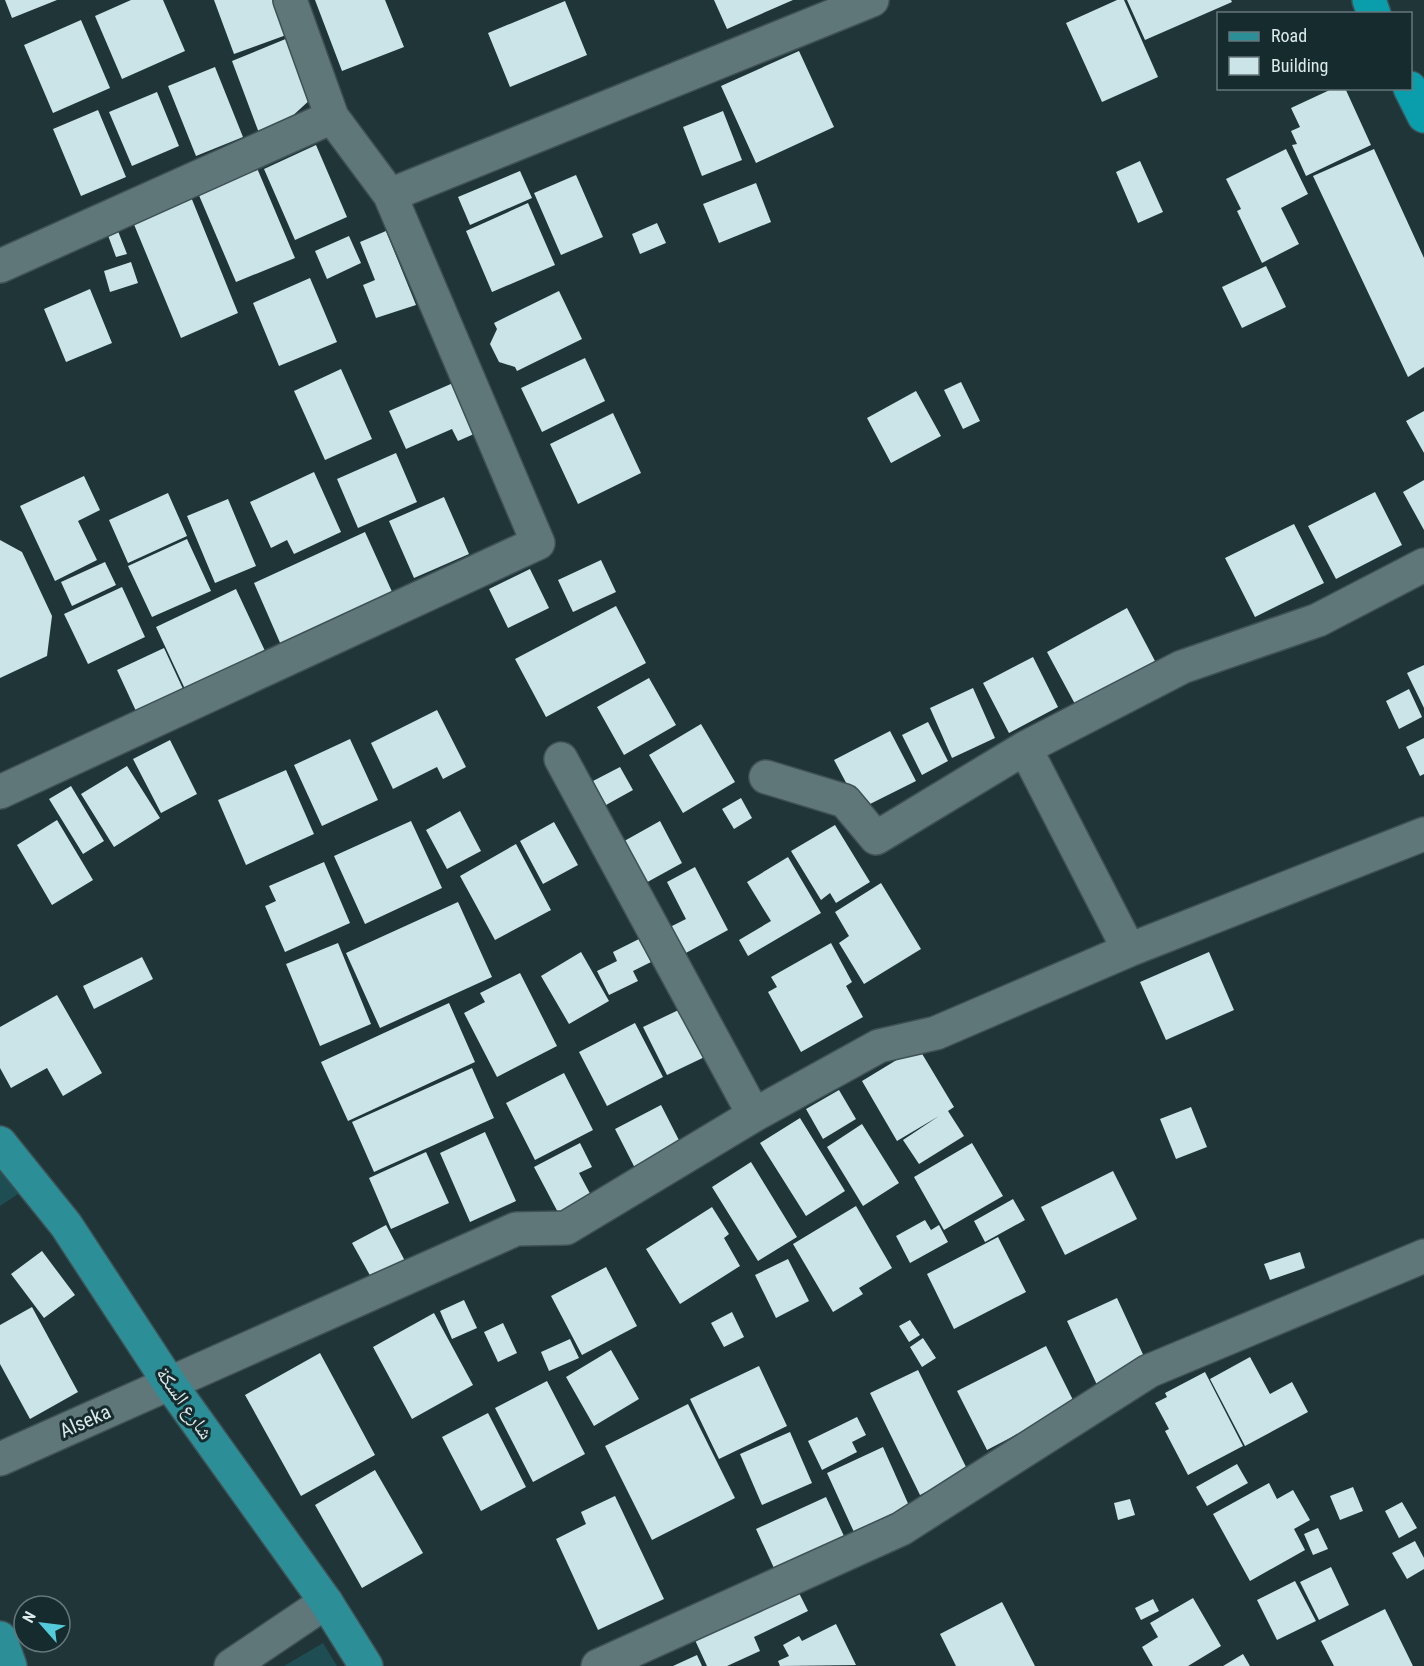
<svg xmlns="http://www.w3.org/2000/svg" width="1424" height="1666" font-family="'Roboto Condensed','Noto Naskh Arabic',sans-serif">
<rect width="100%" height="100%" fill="#1f3538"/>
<!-- green -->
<path fill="#1e4e54" d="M0 1165 21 1192 0 1206Z
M323 1643 337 1666H284Z"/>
<!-- building -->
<path fill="#cae4e8" d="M5 0H57L12 18Z
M131 0H163L185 51 122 79 95 16Z
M214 0H277L289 34 234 54Z
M315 0H385L404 47 342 71Z
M714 0H793L727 29Z
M1117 0H1124L1158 77 1102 102 1066 23Z
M1127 0H1231L1232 2 1145 40Z
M565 1 587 55 510 87 488 33Z
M81 20 110 88 53 113 24 45Z
M288 38 312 98 288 120 259 133 232 61Z
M799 51 834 127 756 163 721 86Z
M215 67 243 137 196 156 168 86Z
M1334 88H1345L1371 145 1306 176 1292 145 1297 144 1291 131 1300 127 1291 108Z
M157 92 179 146 132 166 109 112Z
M98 110 126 177 81 196 53 129Z
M723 111 742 160 702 176 683 127Z
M316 145 347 217 295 240 264 169Z
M1286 149 1308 194 1281 208 1299 244 1262 263 1237 211 1241 209 1226 179Z
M1374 149 1424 258V367L1408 377 1313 176Z
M254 161 295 258 236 282 195 186Z
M1140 161 1163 212 1138 223 1116 172Z
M520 171 532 198 470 225 458 197Z
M576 175 603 237 561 255 534 193Z
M756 183 771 222 719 243 703 204Z
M191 197 238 313 181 338 133 222Z
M528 203 555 265 492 292 466 231Z
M657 223 666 243 640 254 632 234Z
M116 226 127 254 116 257 106 230Z
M386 231 416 305 376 318 363 285 375 280 360 242Z
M349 236 361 263 327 279 315 251Z
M131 262 138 283 110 292 104 271Z
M1266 266 1286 307 1242 328 1222 287Z
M310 278 337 342 279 366 253 303Z
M90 289 112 343 66 362 44 309Z
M559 291 582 339 517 371 515 367 499 362 490 344 497 329 494 323Z
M585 358 605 401 542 432 521 388Z
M341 369 372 439 325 460 294 391Z
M961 382 980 421 963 429 944 390Z
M453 383 474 434 458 441 452 429 406 449 389 411Z
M916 391 941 436 891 463 867 418Z
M1424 411V453L1406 421Z
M613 413 641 473 578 504 550 444Z
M396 453 417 502 358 528 337 479Z
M314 472 341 532 294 554 287 540 271 548 250 502Z
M84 476 100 510 78 521 97 560 55 581 20 506Z
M1424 480V530L1403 492Z
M1375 492 1402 545 1336 579 1308 526Z
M168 493 187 536 128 563 109 520Z
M444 497 469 554 414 578 389 521Z
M228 499 256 566 215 583 187 516Z
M1294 524 1324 583 1255 617 1225 558Z
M365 532 393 594 281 645 254 583Z
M187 539 211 591 152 617 128 566Z
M0 540 22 552 52 616 47 656 0 678Z
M601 560 616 592 573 612 558 580Z
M105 562 116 585 72 606 61 582Z
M530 569 549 608 508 628 489 589Z
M122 587 145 637 88 664 64 614Z
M236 589 265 651 185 689 156 627Z
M616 606 646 663 546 717 515 659Z
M1127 608 1155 661 1075 704 1047 652Z
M164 648 183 689 136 711 117 670Z
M1033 657 1058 707 1009 733 983 683Z
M1424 665V708L1407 673Z
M649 678 676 725 624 755 597 707Z
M973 688 995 738 952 758 930 708Z
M1409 689 1422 717 1399 729 1386 701Z
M437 710 466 767 443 779 437 767 393 789 371 743Z
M928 722 948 761 922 775 902 735Z
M701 724 735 782 683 813 649 755Z
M890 731 916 781 860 809 834 760Z
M1424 738V774L1420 776 1406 747Z
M350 739 378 800 322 826 294 765Z
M170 740 197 794 161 813 133 759Z
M127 766 160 818 114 847 81 794Z
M620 767 633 790 606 805 593 781Z
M286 770 314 834 246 865 218 800Z
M71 786 104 841 83 854 49 799Z
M741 798 752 818 734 829 722 809Z
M460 811 481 851 447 869 426 830Z
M57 820 93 880 52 905 17 845Z
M411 821 442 888 365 924 334 856Z
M660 821 682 863 642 885 619 844Z
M554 822 578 865 543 884 520 841Z
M835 825 870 882 836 903 830 893 821 900 791 851Z
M516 844 551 910 495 940 460 876Z
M788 857 821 913 748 956 739 940 771 921 747 882Z
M324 862 350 923 285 952 265 906 276 901 269 886Z
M695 867 728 930 684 954 670 927 686 919 667 882Z
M881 883 921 949 864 984 839 943 849 936 835 912Z
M458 902 492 977 380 1028 346 953Z
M639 939 651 962 633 971 638 981 609 995 597 971 617 961 613 952Z
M338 943 371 1024 320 1046 286 964Z
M831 943 852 982 846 986 863 1017 801 1052 768 992 777 987 771 977Z
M581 952 609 1001 569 1024 541 976Z
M1209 952 1234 1010 1166 1040 1140 982Z
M142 957 153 979 94 1009 83 986Z
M520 973 557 1046 497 1077 464 1013 485 1002 480 993Z
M57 995 102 1073 63 1096 47 1068 11 1088 0 1068V1027Z
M449 1003 475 1062 348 1121 321 1062Z
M689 1005 713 1053 667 1075 643 1027Z
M635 1023 663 1077 607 1106 579 1052Z
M918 1047 954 1107 948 1111 964 1136 919 1164 903 1140 939 1116 897 1141 862 1081Z
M472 1068 494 1118 374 1172 352 1122Z
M564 1073 593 1130 535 1160 506 1103Z
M839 1090 856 1119 823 1139 806 1109Z
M661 1105 683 1148 637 1172 615 1129Z
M1191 1107 1207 1147 1176 1159 1160 1119Z
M800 1118 845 1191 806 1216 760 1143Z
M862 1124 899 1183 863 1206 827 1147Z
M485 1132 516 1201 470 1222 440 1153Z
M580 1143 592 1167 579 1173 595 1203 562 1220 534 1167Z
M972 1143 1003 1196 944 1230 914 1177Z
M426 1152 449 1203 391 1229 369 1178Z
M751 1162 797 1237 758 1261 712 1187Z
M1113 1171 1137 1219 1065 1255 1041 1207Z
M1013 1199 1025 1220 985 1242 974 1221Z
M856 1206 892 1268 859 1288 863 1294 833 1312 793 1244Z
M712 1207 729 1234 724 1238 740 1266 680 1304 646 1249Z
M925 1220 931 1230 939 1225 948 1242 910 1263 896 1236Z
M386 1225 405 1261 372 1279 352 1243Z
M998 1237 1026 1292 954 1329 927 1274Z
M42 1251 75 1295 44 1318 11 1274Z
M1300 1252 1305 1268 1270 1280 1264 1264Z
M788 1259 809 1301 776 1318 755 1275Z
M606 1267 637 1326 582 1355 551 1296Z
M1117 1298 1147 1363 1098 1387 1067 1321Z
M464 1300 477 1328 452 1339 440 1311Z
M32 1307 78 1392 30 1419 0 1364V1325Z
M732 1312 744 1337 724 1347 711 1323Z
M434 1313 473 1385 412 1419 373 1347Z
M910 1320 920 1335 909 1342 899 1326Z
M503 1323 517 1353 498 1362 484 1332Z
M923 1338 936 1358 922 1367 910 1347Z
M570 1339 579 1358 549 1371 541 1352Z
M1046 1346 1075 1404 987 1450 957 1391Z
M611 1350 639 1399 594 1426 566 1377Z
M320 1353 375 1455 301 1496 245 1395Z
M1250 1357 1270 1394 1292 1382 1308 1412 1245 1446 1210 1379Z
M759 1366 787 1426 719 1459 690 1399Z
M918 1370 968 1471 920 1495 870 1393Z
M1205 1372 1243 1446 1188 1475 1165 1431 1169 1429 1155 1403 1167 1397 1165 1393Z
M547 1381 585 1454 533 1482 495 1408Z
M688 1404 735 1498 652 1540 605 1446Z
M488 1413 526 1487 481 1511 442 1437Z
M857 1417 866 1435 852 1442 857 1452 822 1470 808 1441Z
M790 1432 812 1483 762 1505 740 1454Z
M883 1447 914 1517 859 1543 827 1473Z
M1237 1464 1248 1483 1207 1506 1196 1487Z
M375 1470 423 1553 362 1588 315 1505Z
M1269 1483 1277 1499 1293 1490 1310 1520 1294 1529 1305 1550 1250 1581 1213 1514Z
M1353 1487 1363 1511 1340 1520 1330 1496Z
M615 1496 664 1599 598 1630 556 1539 586 1524 581 1512Z
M826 1497 849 1547 779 1579 756 1529Z
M1130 1499 1135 1515 1118 1520 1114 1503Z
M1402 1502 1417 1528 1399 1538 1385 1511Z
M1318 1528 1328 1549 1313 1555 1304 1534Z
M1415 1541 1424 1558V1569L1407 1579 1392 1553Z
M1331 1567 1349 1605 1319 1620 1300 1582Z
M1295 1581 1316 1621 1277 1640 1257 1600Z
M797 1589 808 1611 754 1637 760 1651 727 1666H707L694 1638Z
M1193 1598 1221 1646 1188 1666H1153L1142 1647 1158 1637 1150 1623Z
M1153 1599 1159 1611 1141 1620 1135 1608Z
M1002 1602 1035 1666H956L940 1634Z
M1385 1609 1413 1666H1334L1321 1641Z
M836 1624 856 1665 780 1666 778 1661 789 1656 783 1645 799 1636 802 1641Z
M1243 1654 1250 1666H1223Z
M697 1655 702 1666H673Z"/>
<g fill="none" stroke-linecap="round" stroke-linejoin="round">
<!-- minor casing -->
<g stroke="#3e5154" stroke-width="36">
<path id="minor" d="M390 195 872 0
M0 266 332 117
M1025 748 1129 950
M561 759 754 1115
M766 777 845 801 876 838 1025 748 1182 667 1318 620 1424 565
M0 792 538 543 390 195 332 117 290 0
M0 1459 516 1229 566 1228 754 1115 879 1046 936 1033 1129 950 1424 834
M231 1666 326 1602
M598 1666 901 1529 1149 1371 1424 1256"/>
</g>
<!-- major casing -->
<g stroke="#3e5154" stroke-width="36">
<path id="major" d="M0 1143 66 1225 170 1384 326 1602 366 1666
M0 1638 10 1666"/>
</g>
<!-- highway casing -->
<g stroke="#3e5154" stroke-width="36">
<path id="highway" d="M1369 0 1374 14
M1410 88 1424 116"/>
</g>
<!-- minor -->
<use href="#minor" stroke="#60777a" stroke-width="33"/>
<!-- major -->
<use href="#major" stroke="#2c8e97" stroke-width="33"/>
<!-- highway -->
<use href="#highway" stroke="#0a9dab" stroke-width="33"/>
</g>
<g text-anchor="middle" stroke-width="6" stroke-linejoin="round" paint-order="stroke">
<!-- street labels -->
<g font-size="20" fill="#dce9eb" stroke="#162b2e">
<text transform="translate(185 1403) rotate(55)" y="7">شارع السكة</text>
<text transform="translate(85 1421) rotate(-24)" y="7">Alseka</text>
</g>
</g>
<!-- legend -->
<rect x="1217" y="12" width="195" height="78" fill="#162b2e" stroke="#65777a" stroke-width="1.5"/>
<rect x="1229" y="32" width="30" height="9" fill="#2c8e97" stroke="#65777a" stroke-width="1.5"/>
<text x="1271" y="42" font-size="18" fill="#dce9eb">Road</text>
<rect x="1229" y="57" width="30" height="18" fill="#cae4e8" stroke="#65777a" stroke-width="1.5"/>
<text x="1271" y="72" font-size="18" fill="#dce9eb">Building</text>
<!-- north arrow -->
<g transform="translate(42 1624) rotate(298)"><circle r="28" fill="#162b2e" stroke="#65777a" stroke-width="1.5"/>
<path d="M0-4.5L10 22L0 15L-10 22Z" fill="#53cbda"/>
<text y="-9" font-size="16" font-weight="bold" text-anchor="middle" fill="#dce9eb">N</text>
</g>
</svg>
